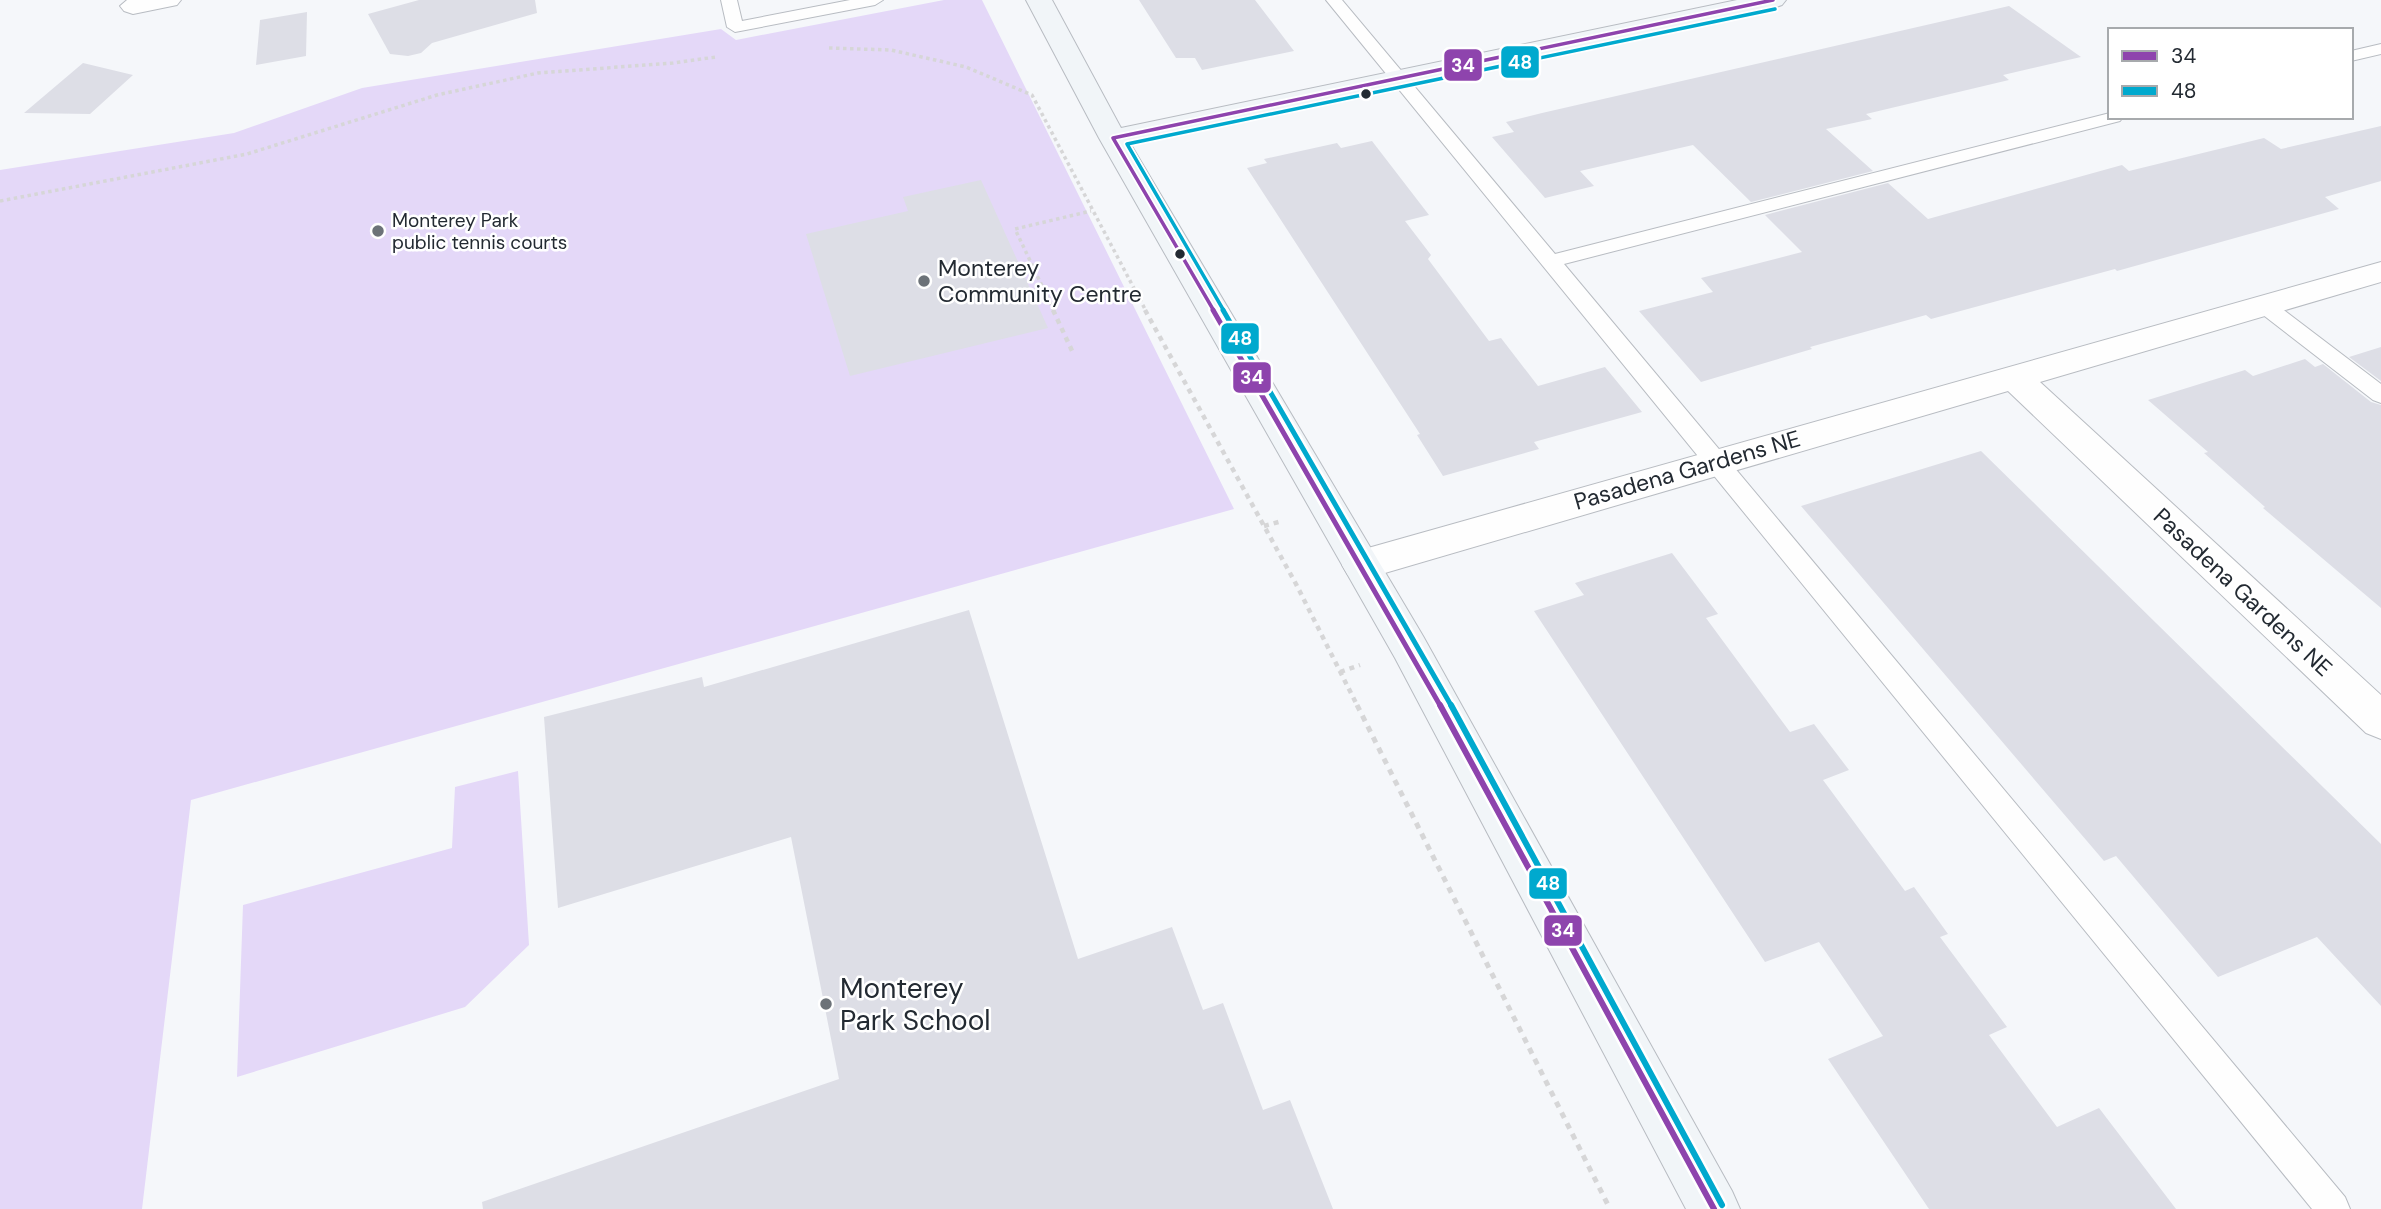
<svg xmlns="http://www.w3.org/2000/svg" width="2381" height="1209" font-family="'DM Sans',sans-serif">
<rect width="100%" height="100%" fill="#f5f7fa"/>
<!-- green -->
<path fill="#e4d8f8" d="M944 0H982L1234 509 191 800 142 1209H0V170L234 133 362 88 721 29 736 40Z
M518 771 529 945 465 1007 237 1077 243 905 452 848 455 787Z"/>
<!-- building -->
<path fill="#dddee6" d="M419 0H535L537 13 432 43 421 53 408 56 390 54 368 14Z
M1139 0H1255L1294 51 1202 70 1195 58H1176Z
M2009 6 2081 57 2003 75 2009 80 1866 114 1872 119 1826 129 1873 171 1751 202 1693 145 1580 171 1594 186 1545 198 1492 137 1514 132 1506 122 1542 113Z
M307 12 306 56 256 65 260 20Z
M83 63 133 75 90 114 24 113Z
M2381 126V181L2325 197 2339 209 2117 271 2115 269 1931 319 1926 315 1810 347 1812 349 1701 382 1639 311 1713 292 1701 278 1802 252 1765 215 1888 183 1928 219 2122 165 2129 171 2264 138 2281 149Z
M1372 141 1429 215 1405 221 1431 255 1428 259 1489 341 1501 338 1538 386 1605 367 1642 412 1534 442 1539 449 1443 476 1417 435 1420 434 1247 168 1267 163 1264 159 1337 143 1341 148Z
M981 180 1048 328 850 376 806 234 908 211 903 197Z
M2381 347V381L2349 357Z
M2305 359 2315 367 2323 364 2371 402 2381 405V608L2263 508 2265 507 2204 453 2208 452 2148 400 2245 370 2253 376Z
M1981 451 2381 844V1006L2317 937 2218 977 2116 856 2104 861 1801 506Z
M1672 553 1718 614 1706 618 1790 732 1814 724 1849 770 1823 780 1905 891 1914 887 1948 934 1940 937 2007 1027 1989 1035 2057 1127 2099 1108 2176 1209H1929L1828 1059 1883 1036 1819 942 1765 962 1534 611 1584 595 1575 583Z
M969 610 1078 959 1172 927 1203 1010 1223 1003 1263 1110 1290 1100 1333 1209H483L482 1202 839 1079 791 837 558 908 544 717 702 677 704 687Z"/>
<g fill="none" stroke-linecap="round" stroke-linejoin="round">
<!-- lane casing -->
<g stroke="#b8bcc2" stroke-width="2">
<path id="lane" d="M721 0H737L742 21 850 0H883L875 5 735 32 727 27Z
M1326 0H1342L1555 254 2110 113V117H2123L2120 121 1564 264 2345 1197 2350 1209H2312Z
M2381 44V54L2351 61V51Z
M2265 299 2272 301 2381 384V403L2373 400 2258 311 2255 306 2258 301Z"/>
</g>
<!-- street casing -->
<g stroke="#b8bcc2" stroke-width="2">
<path id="street" d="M181 0 177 5 133 14 124 11 120 6 127 0Z
M2381 262V282L2040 382 2381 695V739L2366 733 2008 391 1361 580 1348 575 1342 565 1348 555 1361 550Z"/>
</g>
<!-- secondary casing -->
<g stroke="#b8bcc2" stroke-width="2">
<path id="secondary" d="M1026 0H1052L1121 128 1737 0H1786L1782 5 1773 8 1130 143 1423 636 1732 1191 1740 1209H1686L1395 658 1099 138Z"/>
</g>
<!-- path-far2 -->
<path stroke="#d6d6d7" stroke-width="3.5" stroke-dasharray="3.5 3.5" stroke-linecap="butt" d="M829 48 891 50 966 67 1032 95 1146 311
M0 201 247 154 437 95 538 73 673 63 716 57
M1054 311 1015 229 1091 211"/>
<!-- path-far1 -->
<path stroke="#d6d6d7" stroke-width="4.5" stroke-dasharray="5 5" stroke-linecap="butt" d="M1053 310 1074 355
M1145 310 1296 584 1358 707
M1264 526 1282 521
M1340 672 1360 665"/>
<!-- path -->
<path stroke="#d6d6d7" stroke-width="5" stroke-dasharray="6 6" stroke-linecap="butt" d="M1357 705 1610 1209"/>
<!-- lane -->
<use href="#lane" fill="#fefefe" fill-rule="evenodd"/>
<!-- street -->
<use href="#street" fill="#fefefe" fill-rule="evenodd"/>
<!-- secondary -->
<use href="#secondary" fill="#f1f5f8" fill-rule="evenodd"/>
<!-- bus-1-far2 casing -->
<g stroke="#fff" stroke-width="7">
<path id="bus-1-far2" d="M1214 311 1113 138 1773 0"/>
</g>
<!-- bus-1-far1 casing -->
<g stroke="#fff" stroke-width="10">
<path id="bus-1-far1" d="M1213 310 1441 707"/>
</g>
<!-- bus-1 casing -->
<g stroke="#fff" stroke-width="11">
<path id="bus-1" d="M1440 705 1714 1209"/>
</g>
<!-- bus-2-far2 casing -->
<g stroke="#fff" stroke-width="7">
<path id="bus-2-far2" d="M1224 311 1127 144 1775 9"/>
</g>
<!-- bus-2-far1 casing -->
<g stroke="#fff" stroke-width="10">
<path id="bus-2-far1" d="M1223 310 1452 707"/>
</g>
<!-- bus-2 casing -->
<g stroke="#fff" stroke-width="11">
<path id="bus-2" d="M1451 705 1722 1205"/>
</g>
<!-- bus-1-far2 -->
<use href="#bus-1-far2" stroke="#8e44ad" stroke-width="3.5"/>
<!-- bus-1-far1 -->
<use href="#bus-1-far1" stroke="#8e44ad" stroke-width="5"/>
<!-- bus-1 -->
<use href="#bus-1" stroke="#8e44ad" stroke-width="6"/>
<!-- bus-2-far2 -->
<use href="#bus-2-far2" stroke="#00a9ce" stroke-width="3.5"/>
<!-- bus-2-far1 -->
<use href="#bus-2-far1" stroke="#00a9ce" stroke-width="5"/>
<!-- bus-2 -->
<use href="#bus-2" stroke="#00a9ce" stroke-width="6"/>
</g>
<!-- markers -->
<g fill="#232a32" stroke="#fff" stroke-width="2.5">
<circle cx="1366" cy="94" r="6"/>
<circle cx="1180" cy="254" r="6"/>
</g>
<g fill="#6c7278" stroke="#fff" stroke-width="2.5">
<circle cx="378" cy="231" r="7"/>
<circle cx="924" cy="281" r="7"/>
<circle cx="826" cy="1004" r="7"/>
</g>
<g text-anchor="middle" stroke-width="5" stroke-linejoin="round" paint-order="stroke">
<!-- far-poi labels -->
<g font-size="19" fill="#232a32" stroke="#fff" text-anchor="start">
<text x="392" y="227">Monterey Park<tspan x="392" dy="22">public tennis courts</tspan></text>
</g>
<!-- poi labels -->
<g font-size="23" fill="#232a32" stroke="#fff" text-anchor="start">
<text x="938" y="276">Monterey<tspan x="938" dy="26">Community Centre</tspan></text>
</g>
<!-- street labels -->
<g font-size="23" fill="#232a32" stroke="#fff">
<text transform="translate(1687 470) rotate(-16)" y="8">Pasadena Gardens NE</text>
<text transform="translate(2243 592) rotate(43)" y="8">Pasadena Gardens NE</text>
</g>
<!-- near-poi labels -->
<g font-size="28" fill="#232a32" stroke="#fff" text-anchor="start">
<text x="840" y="998">Monterey<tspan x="840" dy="32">Park School</tspan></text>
</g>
</g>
<g stroke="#fff" stroke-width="2.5">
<rect x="1500" y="45" width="40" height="34" rx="7" fill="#00a9ce"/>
<rect x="1443" y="48" width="40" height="34" rx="7" fill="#8e44ad"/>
<rect x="1220" y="322" width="40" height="33" rx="7" fill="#00a9ce"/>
<rect x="1232" y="361" width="40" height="33" rx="7" fill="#8e44ad"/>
<rect x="1528" y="867" width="40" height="33" rx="7" fill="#00a9ce"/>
<rect x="1543" y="914" width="40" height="33" rx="7" fill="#8e44ad"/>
</g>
<g font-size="19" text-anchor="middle" font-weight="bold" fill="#fff">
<text x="1520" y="69">48</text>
<text x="1463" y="72">34</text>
<text x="1240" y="345">48</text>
<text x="1252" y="384">34</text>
<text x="1548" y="890">48</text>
<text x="1563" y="937">34</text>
</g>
<!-- legend -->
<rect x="2108" y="28" width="245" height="91" fill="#ffffff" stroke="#a7aaad" stroke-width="2"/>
<rect x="2122" y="51" width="35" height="10" fill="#8e44ad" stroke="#a7aaad" stroke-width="2"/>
<text x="2171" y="63" font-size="21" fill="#232a32">34</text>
<rect x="2122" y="86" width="35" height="10" fill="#00a9ce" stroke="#a7aaad" stroke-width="2"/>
<text x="2171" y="98" font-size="21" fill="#232a32">48</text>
</svg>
